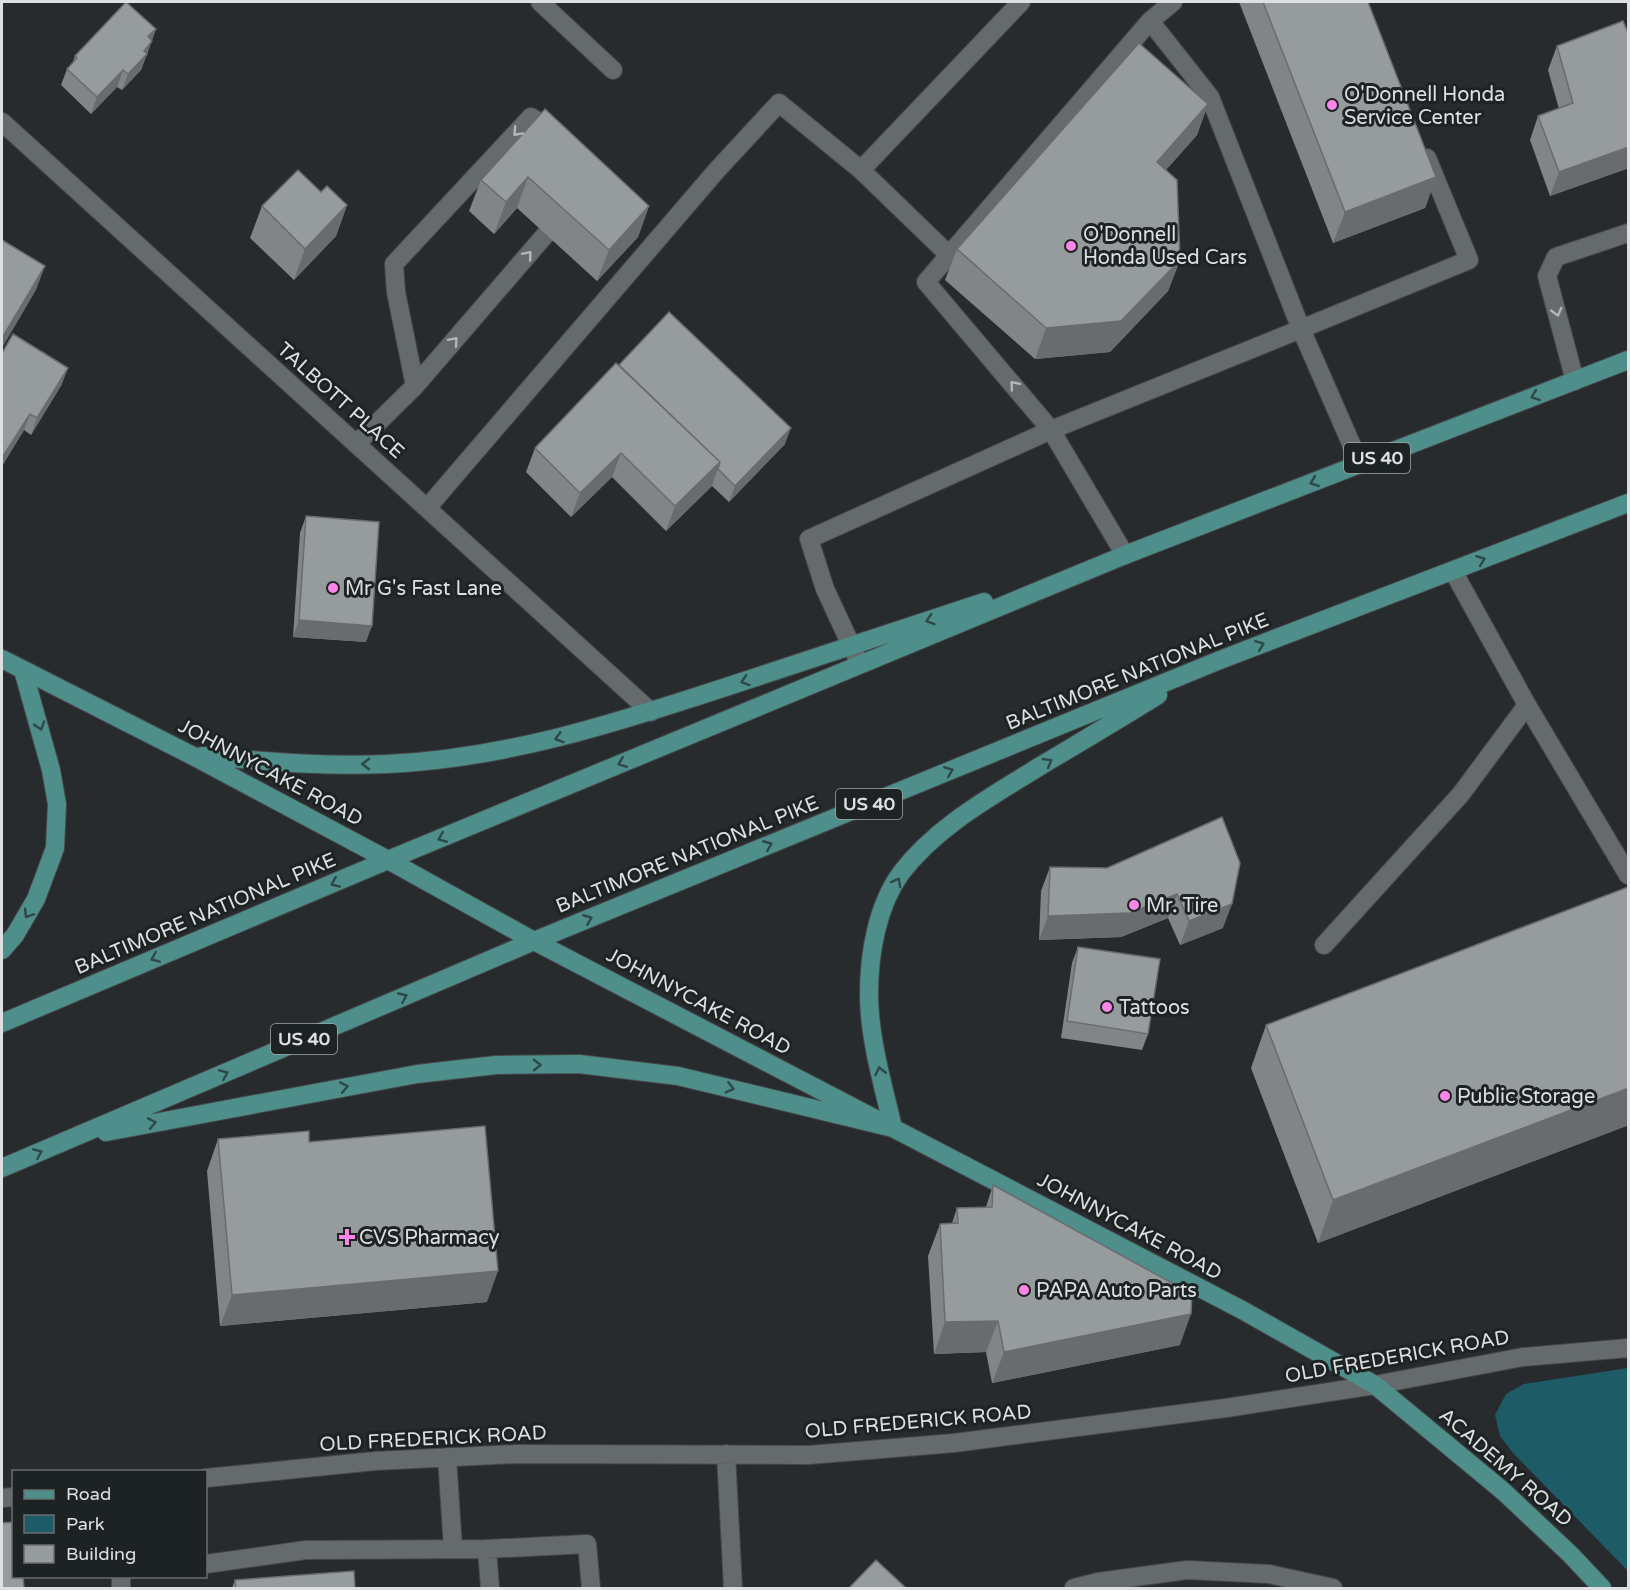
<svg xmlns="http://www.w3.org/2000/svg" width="1630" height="1590" font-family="'Varela Round',sans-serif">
<rect width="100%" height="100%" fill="#272b2d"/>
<!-- green -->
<path fill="#1d5b67" d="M1628 1368V1571L1513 1453 1500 1436 1495 1415 1506 1394 1524 1384Z"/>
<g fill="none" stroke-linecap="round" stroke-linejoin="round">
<!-- minor casing -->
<g stroke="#45494a" stroke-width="20">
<path id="minor" d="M540 2 613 70
M1150 21 1173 2
M2 122 651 712
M949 255 861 170 1021 2
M1575 381 1547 276 1556 257 1628 233
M415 386 396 292 394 264 531 117 554 132
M356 444 415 386 546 234
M427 508 717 170 779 103 861 170
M1125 555 1051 430 1301 329 1360 464
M1453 571 1527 705 1628 875
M858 660 825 589 809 539 1051 430 926 282 1150 21 1210 97 1301 329 1469 260 1427 158
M1324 945 1461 794 1527 705
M726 1454 733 1588
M447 1457 453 1548
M206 1478 375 1461 516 1454 809 1455 954 1443 1226 1408 1375 1385 1523 1357 1628 1348
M2 1498 14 1497
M487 1549 490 1588
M206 1564 306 1550 487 1549 587 1544 591 1588
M121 1588V1576
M1074 1588 1098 1582 1187 1570 1269 1574 1333 1588"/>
</g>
<!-- major casing -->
<g stroke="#45494a" stroke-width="20">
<path id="major" d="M2 659 193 756 388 860 534 941 1244 1311 1375 1385 1503 1491 1571 1555 1602 1588
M202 756C263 761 325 767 387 764 504 759 616 723 726 687 812 659 898 630 984 602
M2 950 15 935 36 899 55 848 57 804 51 770 23 670
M2 1023 388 860 1125 555 1628 360
M106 1132 417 1074 496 1065 579 1064 678 1076 893 1128C883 1084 869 1039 869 994 869 954 877 906 901 873 936 827 989 798 1037 768 1077 744 1118 720 1158 695
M2 1168 534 941 1220 660 1628 503"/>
</g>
<!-- minor -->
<use href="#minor" stroke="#656a6c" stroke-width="18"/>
<!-- major -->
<use href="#major" stroke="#4e8e8b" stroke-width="18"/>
</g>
<!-- wall -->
<path fill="#818588" d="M1239 2H1368L1436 177 1425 208 1333 243Z
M156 29 141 70 122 90 117 87 91 114 61 85 67 69 72 64 75 56Z
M1629 35V168L1550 196 1530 140 1538 116 1559 109 1548 70 1557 46Z
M1208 104 1197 135 1166 170 1180 260 1168 291 1110 352 1035 359 945 280 957 249Z
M545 109 649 206 638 237 597 281 517 208 494 234 469 211 481 180Z
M321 192 347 205 336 236 294 280 250 238 262 206Z
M2 353 62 384 31 435 24 430 2 466Z
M619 365 785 444 729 502 712 486 666 531 612 477 571 517 526 472 535 448Z
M306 516 366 642 293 637 300 533Z
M1222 817 1223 928 1180 945 1168 918 1121 937 1039 940 1041 891 1050 867 1107 868Z
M1628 887 1629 1125 1318 1243 1251 1068 1266 1025Z
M1078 947 1148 1034 1142 1050 1061 1038 1072 963Z
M218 1139 487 1302 220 1326 207 1171Z
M993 1185 1180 1345 992 1383 986 1352 934 1354 928 1256 940 1224 952 1223 957 1208 986 1207Z
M235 1580 355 1588H232Z"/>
<!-- shaded-wall -->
<path fill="#696c6f" d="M156 29 151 43 152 41 141 70 122 90 128 74 148 36Z
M123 70 117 87 91 114 97 97Z
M1208 104 1197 135 1145 193 1157 162Z
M1629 147V168L1550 196 1559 172Z
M528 177 517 208 494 234 506 202Z
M1436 177 1425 208 1333 243 1345 212Z
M347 205 336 236 294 280 305 249Z
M649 206 638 237 597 281 609 250Z
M1180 260 1168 291 1110 352 1035 359 1046 328Z
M45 266 36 290 2 348V338Z
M68 368 62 384 31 435 37 418Z
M30 414 24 430 2 466V460L3 456Z
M791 428 785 444 729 502 735 486Z
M621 453 612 477 571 517 580 493Z
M720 462 712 486 666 531 675 506Z
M299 620 372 626 366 642 293 637Z
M1177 894 1168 918 1121 937 1039 940 1048 916Z
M1232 904 1223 928 1180 945 1189 921Z
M1629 1088V1125L1318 1243 1333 1200Z
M498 1271 487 1302 220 1326 232 1295Z
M1191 1314 1180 1345 992 1383 1004 1352Z
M998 1321 986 1352 934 1354 945 1322Z"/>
<!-- building -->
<path fill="#969b9e" stroke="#696c6f" stroke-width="1.5" d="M126 2 156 29 148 36 152 41 144 51 147 54 128 74 123 70 97 97 67 69 77 58 75 56Z
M1263 2H1368L1436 177 1345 212Z
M1623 21 1629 35V147L1559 172 1538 116 1573 103 1557 46Z
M1139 43 1208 104 1157 162 1177 180 1180 260 1121 321 1046 328 957 249Z
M545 109 649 206 609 250 528 177 506 202 481 180Z
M298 170 321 192 327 186 347 205 305 249 262 206Z
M2 240 45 266 2 338Z
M669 312 791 428 735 486 718 469 720 462 619 365Z
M13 334 68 368 37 418 30 414 3 456 2 455V353Z
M616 363 720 462 675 506 621 453 580 493 535 448Z
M306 516 379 522 372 626 299 620Z
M1222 817 1240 863 1232 904 1189 921 1177 894 1130 913 1048 916 1050 867 1107 868Z
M1628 887 1629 1088 1333 1200 1266 1025Z
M1078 947 1160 959 1148 1034 1067 1021Z
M485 1126 498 1271 232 1295 218 1139 309 1131V1142Z
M993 1185 1192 1294 1191 1314 1004 1352 998 1321 945 1322 940 1224 958 1223 957 1208 992 1207Z
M14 1522V1576H23L24 1588H2V1523Z
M876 1560 906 1588H849Z
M354 1571 355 1588H236L235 1580Z"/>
<!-- one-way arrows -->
<defs><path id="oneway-chevron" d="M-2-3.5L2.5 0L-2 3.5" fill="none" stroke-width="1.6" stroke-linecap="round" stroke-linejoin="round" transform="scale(1.5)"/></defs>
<g stroke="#b3b7b8">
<use href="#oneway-chevron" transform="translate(517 132) rotate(133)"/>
<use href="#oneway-chevron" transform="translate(528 255) rotate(-50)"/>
<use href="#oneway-chevron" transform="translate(1557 312) rotate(75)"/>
<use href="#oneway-chevron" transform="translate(454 341) rotate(-49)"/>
<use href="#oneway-chevron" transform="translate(1014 385) rotate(-130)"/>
</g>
<g stroke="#2e4847">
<use href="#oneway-chevron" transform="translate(1535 396) rotate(159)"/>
<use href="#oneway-chevron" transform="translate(1314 482) rotate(159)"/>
<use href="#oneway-chevron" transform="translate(1481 560) rotate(-21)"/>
<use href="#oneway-chevron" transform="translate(930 620) rotate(162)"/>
<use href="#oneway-chevron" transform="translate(1260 645) rotate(-21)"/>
<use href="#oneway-chevron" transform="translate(745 681) rotate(162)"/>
<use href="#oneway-chevron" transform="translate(40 726) rotate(73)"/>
<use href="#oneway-chevron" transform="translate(559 738) rotate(164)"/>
<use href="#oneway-chevron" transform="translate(1048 762) rotate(-31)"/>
<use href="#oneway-chevron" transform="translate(622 763) rotate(158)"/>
<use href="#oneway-chevron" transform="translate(366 764) rotate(180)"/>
<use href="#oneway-chevron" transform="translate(949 771) rotate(-22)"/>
<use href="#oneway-chevron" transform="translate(442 838) rotate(158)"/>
<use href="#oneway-chevron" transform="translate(768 845) rotate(-22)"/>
<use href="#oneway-chevron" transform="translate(897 882) rotate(-61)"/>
<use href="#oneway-chevron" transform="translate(335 883) rotate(157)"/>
<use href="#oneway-chevron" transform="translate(28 914) rotate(121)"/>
<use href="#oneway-chevron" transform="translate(588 919) rotate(-22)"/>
<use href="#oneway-chevron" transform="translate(155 958) rotate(157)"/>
<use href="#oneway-chevron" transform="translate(403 997) rotate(-23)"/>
<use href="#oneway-chevron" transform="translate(537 1065) rotate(-1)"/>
<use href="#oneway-chevron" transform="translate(880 1071) rotate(-103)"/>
<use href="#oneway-chevron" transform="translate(224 1074) rotate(-23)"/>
<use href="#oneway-chevron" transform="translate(344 1087) rotate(-11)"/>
<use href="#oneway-chevron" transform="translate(730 1088) rotate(14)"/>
<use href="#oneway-chevron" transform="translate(152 1123) rotate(-11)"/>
<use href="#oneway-chevron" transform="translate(38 1153) rotate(-23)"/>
</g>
<!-- markers -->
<g fill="#fa87e7" stroke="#1d2223" stroke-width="2">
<circle cx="1332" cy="105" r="6"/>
<circle cx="1071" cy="246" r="6"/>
<circle cx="333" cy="588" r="6"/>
<circle cx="1134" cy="905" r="6"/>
<circle cx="1107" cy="1007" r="6"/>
<circle cx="1445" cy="1096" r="6"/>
<path d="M344 1228h6v6h6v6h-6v6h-6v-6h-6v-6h6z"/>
<circle cx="1024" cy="1290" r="6"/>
</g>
<g text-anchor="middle" stroke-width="6" stroke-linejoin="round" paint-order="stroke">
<!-- shield labels -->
<g fill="#1d2223" stroke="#a3a7a8" stroke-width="1.5">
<rect x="1344" y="443" width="66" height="30" rx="4.5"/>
<rect x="836" y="789" width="66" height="30" rx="4.5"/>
<rect x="271" y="1024" width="66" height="30" rx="4.5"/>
</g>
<g font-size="18" font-weight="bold" fill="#dde0e1">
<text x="1377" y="464">US 40</text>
<text x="869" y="810">US 40</text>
<text x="304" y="1045">US 40</text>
</g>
<!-- poi labels -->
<g font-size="20" fill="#dde0e1" stroke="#1d2223" text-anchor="start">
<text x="1344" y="101">O'Donnell Honda<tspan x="1344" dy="23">Service Center</tspan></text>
<text x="1083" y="241">O'Donnell<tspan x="1083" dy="23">Honda Used Cars</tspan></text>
<text x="345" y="595">Mr G's Fast Lane</text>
<text x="1146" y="912">Mr. Tire</text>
<text x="1119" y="1014">Tattoos</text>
<text x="1457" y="1103">Public Storage</text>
<text x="359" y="1244">CVS Pharmacy</text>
<text x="1036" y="1297">PAPA Auto Parts</text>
</g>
<!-- street labels -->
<g font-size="20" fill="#dde0e1" stroke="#1d2223">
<text transform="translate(341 400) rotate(42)" y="7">TALBOTT PLACE</text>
<text transform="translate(1137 671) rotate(-22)" y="7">BALTIMORE NATIONAL PIKE</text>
<text transform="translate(271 772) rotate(28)" y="7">JOHNNYCAKE ROAD</text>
<text transform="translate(687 854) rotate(-22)" y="7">BALTIMORE NATIONAL PIKE</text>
<text transform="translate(205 913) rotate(-23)" y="7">BALTIMORE NATIONAL PIKE</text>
<text transform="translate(699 1001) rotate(28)" y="7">JOHNNYCAKE ROAD</text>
<text transform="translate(1130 1226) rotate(28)" y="7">JOHNNYCAKE ROAD</text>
<text transform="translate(1397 1356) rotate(-10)" y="7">OLD FREDERICK ROAD</text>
<text transform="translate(918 1421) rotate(-5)" y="7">OLD FREDERICK ROAD</text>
<text transform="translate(433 1438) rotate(-3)" y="7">OLD FREDERICK ROAD</text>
<text transform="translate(1506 1467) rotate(41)" y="7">ACADEMY ROAD</text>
</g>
</g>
<!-- border -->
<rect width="1630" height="1590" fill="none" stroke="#dde0e1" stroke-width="6"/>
<!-- legend -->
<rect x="12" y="1470" width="195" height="108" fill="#1d2223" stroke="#6a6e6f" stroke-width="1.5"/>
<rect x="24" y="1490" width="30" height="9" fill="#4e8e8b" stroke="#6a6e6f" stroke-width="1.5"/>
<text x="66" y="1500" font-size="18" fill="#dde0e1">Road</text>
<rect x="24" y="1515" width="30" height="18" fill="#1d5b67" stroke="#6a6e6f" stroke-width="1.5"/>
<text x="66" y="1530" font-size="18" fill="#dde0e1">Park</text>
<rect x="24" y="1545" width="30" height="18" fill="#969b9e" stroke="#6a6e6f" stroke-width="1.5"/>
<text x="66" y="1560" font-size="18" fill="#dde0e1">Building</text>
</svg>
